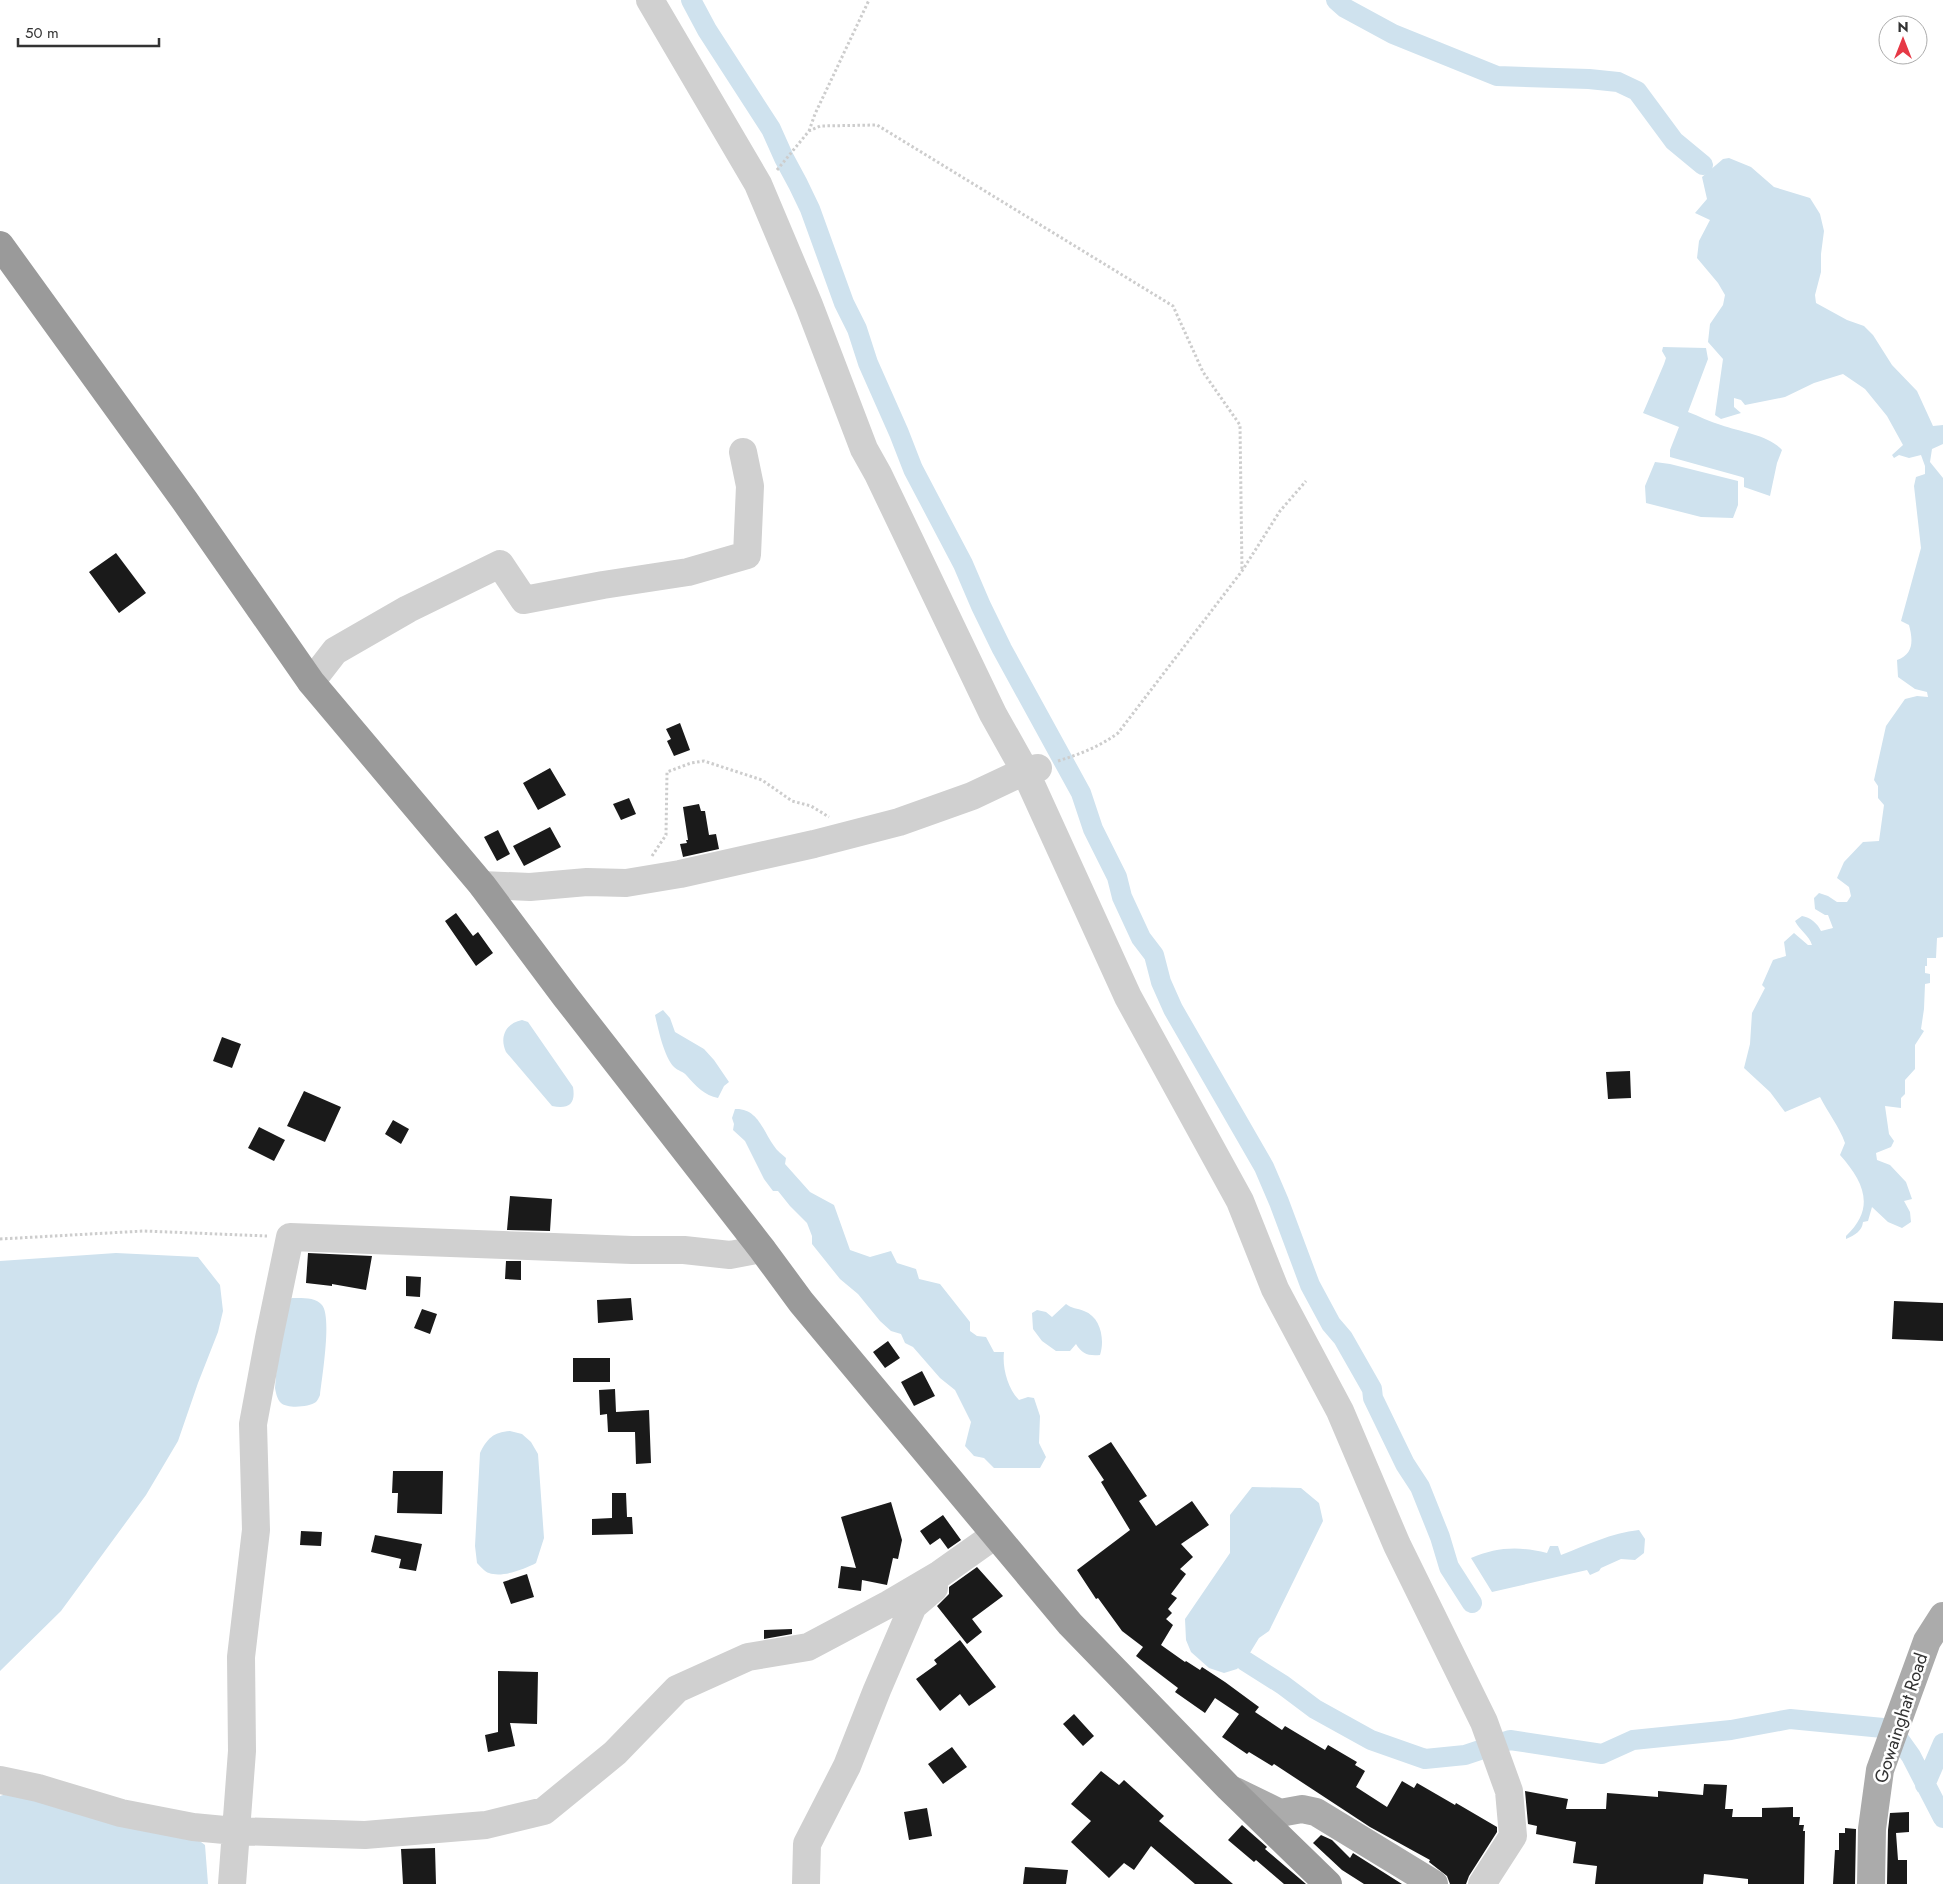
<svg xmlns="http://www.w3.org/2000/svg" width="1943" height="1884" font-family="Jost,sans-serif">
<rect width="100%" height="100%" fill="#fff"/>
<!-- water -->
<path fill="#cfe2ee" d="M1729 158 1751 167 1774 187 1810 198 1820 214 1824 231 1821 254V272L1815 295 1816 303 1847 320 1864 326 1873 335 1892 365 1917 391 1933 426 1943 425V444L1932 449 1930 462 1943 478V937L1937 938 1936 958H1927V966H1925V973L1930 974V983L1925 984 1924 1009 1921 1029 1924 1031 1915 1045V1069L1905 1080V1094L1901 1098V1108L1885 1106 1889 1134 1894 1141 1891 1147 1876 1153 1877 1160 1890 1165 1906 1182 1912 1199 1904 1201 1910 1212 1911 1222 1902 1228 1888 1222 1872 1207 1868 1221 1863 1222C1862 1231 1855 1235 1846 1239V1236C1876 1208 1864 1182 1840 1155L1845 1143C1839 1126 1828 1113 1820 1097L1785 1112 1770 1092 1744 1068 1750 1044 1752 1013 1765 988 1762 985 1773 960 1786 956 1784 942 1794 933 1808 945H1812C1809 935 1800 931 1795 921L1802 916C1810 917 1818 924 1821 931L1833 928 1828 915H1825L1815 909 1814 898 1819 893 1828 896 1837 902H1847L1851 896 1849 887 1837 878 1844 862 1863 842 1879 841 1884 805 1878 798V786L1874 780 1886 726 1905 699 1917 696 1928 697 1927 692 1915 689 1898 677 1897 660C1914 654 1913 640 1909 625L1901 621 1921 548 1914 486 1916 477 1925 474V466L1921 455 1909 458 1899 455 1894 458 1892 455 1903 445 1887 416 1865 389 1843 374 1814 383 1785 397 1745 405 1741 400 1734 398V407L1741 413 1721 419 1715 415 1723 359 1708 342 1710 324 1723 305 1725 295 1718 283 1697 258 1699 241 1710 220 1695 213 1707 199 1702 177 1723 159Z
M1663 347 1706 348 1708 359 1688 412C1699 416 1710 422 1721 425 1740 432 1769 435 1782 450L1777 463 1770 496 1744 487V478L1742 477 1670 457V450L1679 427 1643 413 1664 364 1666 358 1662 351Z
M1655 462 1670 464 1738 481V505L1733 518 1701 517 1646 503 1645 486Z
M663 1010 670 1018 675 1032 704 1049 714 1060 729 1082 724 1086 718 1098C705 1096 695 1085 687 1076 683 1071 678 1071 674 1067 664 1057 658 1028 655 1015Z
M522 1020 528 1022 573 1087C576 1105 568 1109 552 1106L506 1052C499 1037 506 1023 522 1020Z
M735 1109C758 1108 763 1131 774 1146 777 1151 782 1154 786 1158L785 1164 810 1192 834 1205 850 1250 870 1257 891 1251 897 1263 916 1269 919 1279 940 1284 970 1322V1331L977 1336 986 1337 994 1352H1004C1002 1368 1008 1389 1019 1400L1028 1397 1034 1398 1040 1416 1039 1443 1046 1457 1040 1468H994L984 1458 974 1456 965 1446 971 1422 955 1390 940 1378 913 1347 905 1343 901 1334 891 1331 880 1321 858 1294 840 1279 812 1244V1236L807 1223 790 1206 778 1191H773L764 1179 745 1141 733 1130 734 1124 732 1118Z
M116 1253 198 1257 220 1285 223 1311 218 1332 198 1383 178 1441 146 1495 61 1611 0 1671V1261Z
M292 1298C301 1298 316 1297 322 1305 332 1317 322 1377 320 1395 319 1397 318 1400 316 1402 309 1407 288 1409 281 1403 277 1399 276 1393 275 1388L280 1325 286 1302Z
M1066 1304C1072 1309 1077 1308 1084 1311 1101 1317 1105 1340 1100 1355 1088 1356 1082 1354 1076 1344L1070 1351H1056L1042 1341 1033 1329 1032 1313 1037 1310 1046 1312 1052 1317Z
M510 1431 522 1434 531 1442 538 1454 544 1538 536 1563C525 1569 502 1578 489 1573 485 1572 480 1566 477 1563L475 1546 480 1453C487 1439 493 1432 510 1431Z
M1252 1487 1301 1488 1319 1503 1323 1521 1269 1631 1259 1638 1245 1661 1237 1669 1224 1673 1209 1668 1191 1652 1186 1640 1185 1619 1230 1553V1515Z
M1639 1530 1645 1539 1644 1553 1635 1560 1621 1559 1601 1568 1599 1571 1590 1575 1587 1570 1492 1592 1471 1558C1497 1547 1519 1546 1547 1553L1550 1546H1558L1561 1555C1587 1545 1611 1533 1639 1530Z
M9 1793 197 1839 205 1845 208 1884H0V1796Z"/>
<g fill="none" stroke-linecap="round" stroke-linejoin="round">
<!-- canal -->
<path stroke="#cfe2ee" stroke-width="20" d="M691 0 707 30 771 129 784 158 798 184 810 209 844 303 857 329 868 363 899 433 913 469 963 564 981 606 1002 649 1081 793 1093 829 1117 877 1122 897 1141 938 1154 955 1161 982 1173 1009 1264 1167 1279 1202 1310 1285 1331 1324 1343 1338 1372 1389 1373 1398 1405 1464 1420 1487 1440 1537 1449 1567 1472 1603
M1336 0 1345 8 1393 34 1497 76 1589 79 1618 82 1637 91 1674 141 1703 165
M1245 1661 1283 1685 1315 1709 1371 1740 1425 1759 1465 1755 1510 1740 1602 1754 1633 1740 1731 1730 1790 1719 1883 1728 1901 1742 1911 1756 1943 1818
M1925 1785 1943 1743"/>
</g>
<!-- building -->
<path fill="#1a1a1a" d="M116 553 146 593 119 613 89 572Z
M680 723 690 750 674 756 667 741 671 739 666 729Z
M550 768 566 795 538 810 523 783Z
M629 798 636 814 621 820 613 804Z
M699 804 701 811H705L709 835 716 834 719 849 683 857 680 844 687 843 686 840H688L683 807Z
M550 827 561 847 524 866 513 846Z
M498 830 510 854 497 861 484 837Z
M456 913 473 936 478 932 493 953 476 966 445 921Z
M222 1037 241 1044 232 1068 213 1061Z
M1630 1071 1631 1098 1608 1099 1606 1072Z
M304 1091 341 1107 325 1142 287 1126Z
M393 1120 409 1129 401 1144 385 1134Z
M259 1127 285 1140 274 1161 248 1148Z
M510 1196 552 1199 550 1231 507 1230Z
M308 1253 372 1256 366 1290 332 1284V1286L306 1283Z
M506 1261H521V1280L505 1279Z
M406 1276 421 1277 420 1297 406 1296Z
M631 1298 633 1320 598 1323 597 1300Z
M1894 1301 1943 1303V1341L1892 1339Z
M422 1309 437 1314 430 1334 414 1328Z
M888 1341 900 1358 885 1368 873 1352Z
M573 1358H610V1382H573Z
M922 1371 935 1396 914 1406 901 1382Z
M615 1389 616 1412 649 1410 651 1463 636 1464 635 1432H608L607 1414 600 1415 599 1390Z
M1111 1442 1147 1496 1139 1501 1156 1526 1192 1501 1209 1525 1181 1544 1193 1557 1180 1569 1186 1574 1171 1594 1177 1598 1168 1609 1172 1613 1166 1619 1173 1625 1161 1645 1185 1662 1186 1661 1200 1670 1202 1667 1225 1682 1259 1707 1255 1712 1282 1730 1285 1726 1325 1750 1328 1745 1357 1762 1355 1765 1365 1771 1356 1787 1387 1807 1402 1781 1414 1788 1417 1783 1455 1805 1456 1803 1497 1827V1832L1469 1876 1466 1884H1450L1447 1876 1429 1862 1430 1860 1370 1827 1274 1764 1272 1766 1249 1752 1247 1754 1222 1737 1239 1714 1215 1698 1205 1713 1175 1692 1178 1688 1136 1656 1143 1647 1122 1631 1098 1598 1096 1599 1077 1570 1130 1530 1101 1482 1104 1480 1088 1456Z
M393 1471H443L442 1514 397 1513 398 1493H392Z
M612 1493H626L627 1517H632L633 1534 592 1535V1519L612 1518Z
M891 1502 902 1540 898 1559 893 1558 887 1585 862 1580 861 1591 838 1588 841 1566 856 1568 841 1517Z
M943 1515 961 1540 948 1549 940 1538 930 1545 920 1531Z
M301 1531 322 1532 321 1546 300 1545Z
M375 1535 422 1544 416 1571 399 1568 401 1559 371 1552Z
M977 1567 1003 1596 972 1619 982 1632 967 1644 937 1606 949 1594V1587Z
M527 1574 534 1597 511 1604 503 1582Z
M792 1629V1634L764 1639V1630Z
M960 1640 996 1687 969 1706 960 1694 940 1711 916 1679 937 1664 934 1660Z
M498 1671 538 1672 537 1724 510 1723 515 1746 488 1752 485 1735 498 1732Z
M1074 1714 1094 1736 1083 1746 1063 1724Z
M952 1747 967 1767 943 1784 928 1764Z
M1101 1771 1119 1785 1124 1780 1164 1816 1159 1821 1233 1884H1195L1151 1846 1134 1870 1124 1863 1109 1878 1071 1842 1091 1821 1071 1804Z
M1704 1784 1727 1785 1725 1809H1733L1732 1817H1762V1808L1793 1807V1817H1800L1799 1825H1804L1803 1831H1805L1804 1884H1748V1879L1704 1874 1703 1884H1595L1597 1866 1573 1863 1576 1842 1536 1834 1537 1826 1528 1824 1525 1791 1568 1799 1566 1809H1606L1607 1793 1658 1797V1791L1703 1795Z
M927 1808 932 1836 909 1840 904 1812Z
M1909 1812V1832L1896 1833 1898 1860H1907V1884H1887L1888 1830 1890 1813Z
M1242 1825 1267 1847 1265 1849 1306 1884H1284L1256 1860 1254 1862 1228 1840Z
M1845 1828 1856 1829 1855 1884H1833L1835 1850H1839V1833H1845Z
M1321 1835 1332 1840 1350 1858 1353 1853 1402 1884H1364L1342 1870 1313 1843Z
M435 1848 436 1884H403L401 1849Z
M1025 1867 1068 1870 1066 1884H1023Z"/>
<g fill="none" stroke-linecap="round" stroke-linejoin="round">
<!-- path -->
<path stroke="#cdcdcd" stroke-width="3" stroke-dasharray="2.5 2.5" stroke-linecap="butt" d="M809 131 815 114 869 0
M777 170 809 131 820 126 877 125 1173 306 1203 372 1240 425 1242 571
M1058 761C1080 754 1099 747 1118 733L1242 571 1280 511 1306 481
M652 856 666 835 667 772 691 763 704 761 762 780 792 801 811 806 829 817
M0 1239 144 1231 267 1236"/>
<!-- minor -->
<path stroke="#d0d0d0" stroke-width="28" d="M650 0 758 184 809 305 864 449 878 474 993 714 1025 771 1128 997 1240 1201 1275 1289 1340 1411 1397 1545 1484 1722 1509 1791 1513 1836 1482 1884
M311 682 335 651 408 609 500 564 524 600 603 585 688 572 747 555 750 486 743 452
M482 885 530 887 587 882 626 883 680 874 814 844 899 822 972 796 1025 771 1038 768
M0 1780 38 1788 121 1813 193 1827 235 1831 365 1835 486 1825 544 1811 615 1753 677 1689 748 1657 808 1647 889 1604 940 1574 995 1535
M232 1884 242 1751 241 1657 256 1530 253 1424 269 1338 290 1237 632 1250H684L730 1255 762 1249
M806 1884 807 1844 847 1766 877 1690 913 1606 934 1588"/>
<!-- major -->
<path stroke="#ababab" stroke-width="28" d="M1235 1791 1280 1813 1302 1809 1316 1812 1434 1884
M1871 1884 1872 1829 1880 1770 1927 1641 1943 1616"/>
<!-- highway -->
<path stroke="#9a9a9a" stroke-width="28" d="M0 245 185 501 311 682 482 885 565 996 762 1249 801 1302 1070 1624 1229 1788 1328 1884"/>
</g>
<g text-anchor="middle" stroke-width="5" stroke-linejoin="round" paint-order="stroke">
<!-- street labels -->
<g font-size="18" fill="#333" stroke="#fff">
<text transform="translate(1901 1718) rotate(-72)" y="6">Gowainghat Road</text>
</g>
</g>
<!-- north arrow -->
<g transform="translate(1903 40)"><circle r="24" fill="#ffffff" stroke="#adadad"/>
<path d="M0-4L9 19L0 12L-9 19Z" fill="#e63946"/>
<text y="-8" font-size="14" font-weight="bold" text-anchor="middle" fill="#333333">N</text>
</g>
<!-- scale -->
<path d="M18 38v8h141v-8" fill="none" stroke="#333333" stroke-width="2.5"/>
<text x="25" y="38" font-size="15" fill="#333333" stroke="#ffffff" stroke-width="4" paint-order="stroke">50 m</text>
</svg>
